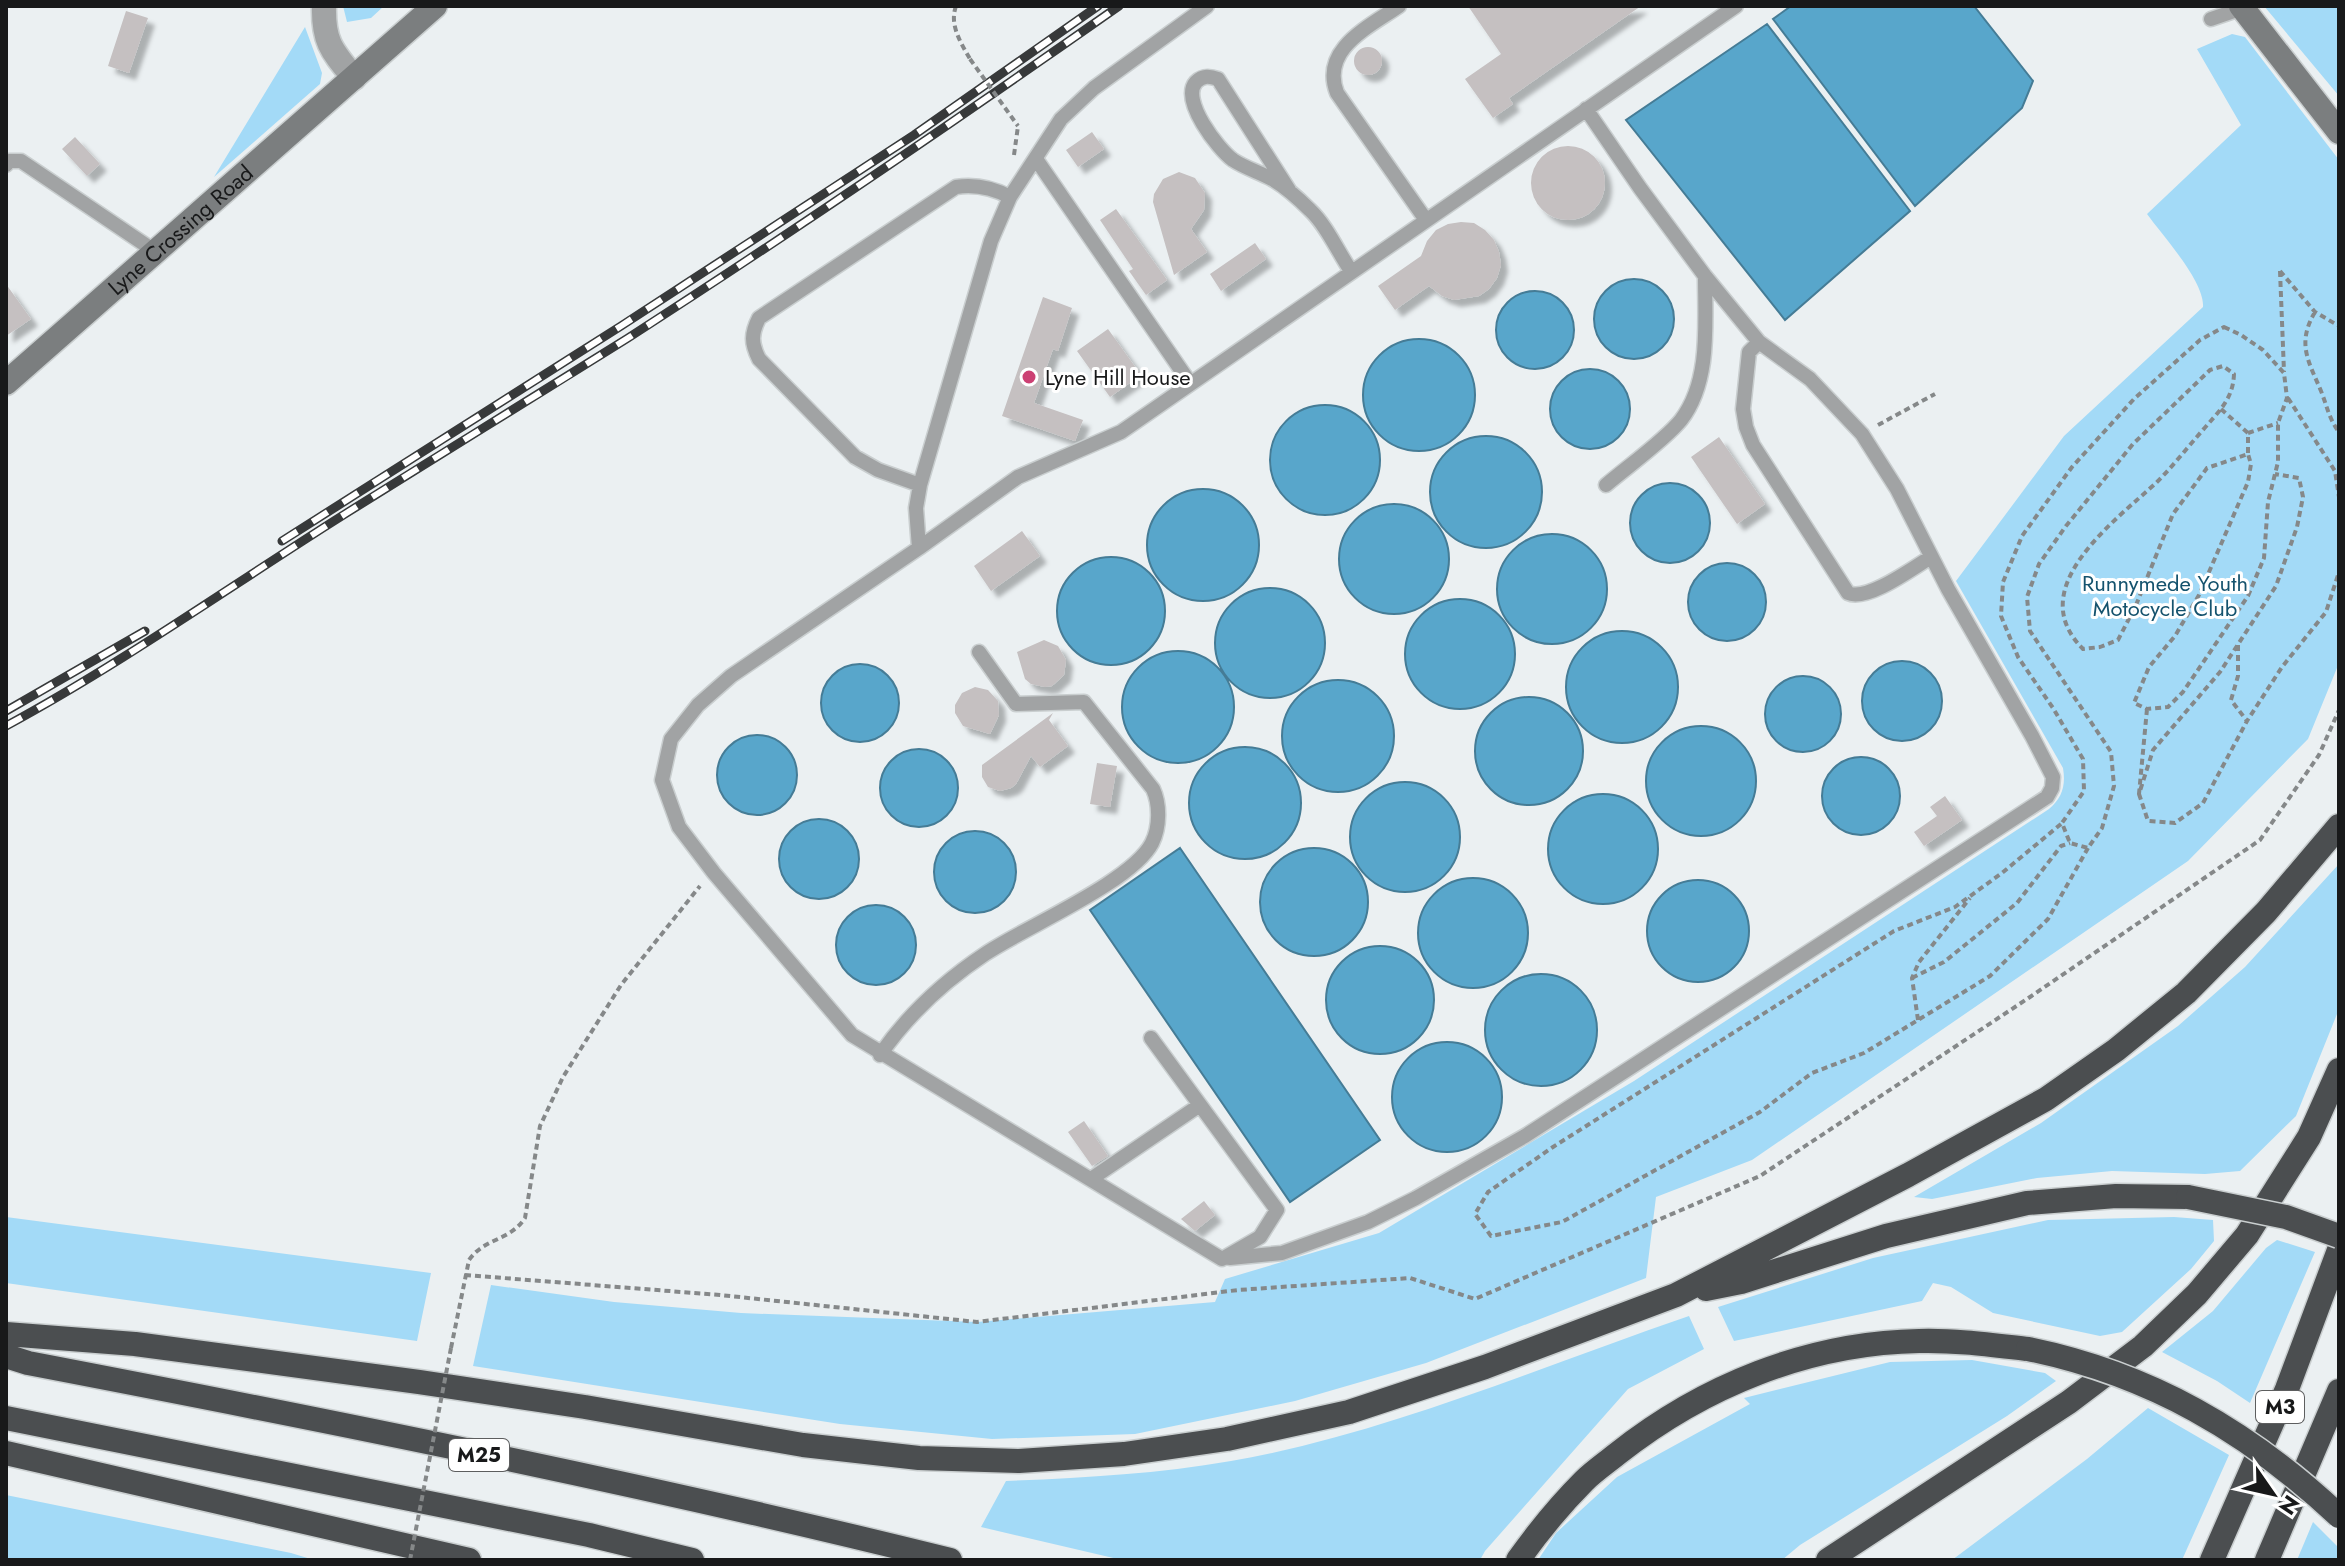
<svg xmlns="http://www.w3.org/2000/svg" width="2345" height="1566" font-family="Jost,sans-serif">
<defs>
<filter id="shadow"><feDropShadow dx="7" dy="7" stdDeviation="2" flood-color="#0004"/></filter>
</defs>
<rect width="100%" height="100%" fill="#ebf0f2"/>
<!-- green -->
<path fill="#a3daf7" d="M343 6H384L371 18 347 22Z
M2264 6H2339V96Z
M305 27 322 73 320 84 214 177Z
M2232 34 2245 37 2339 160V663L2308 739 2188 861 1752 1160 1656 1197 1646 1278 1426 1363 1295 1401 1135 1434 992 1439 840 1424 473 1366 491 1285 614 1302 741 1313 977 1322 1215 1302 1225 1279 1379 1233 1634 1081 2049 809C2062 798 2066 786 2063 768L1956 581 2064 436 2203 307C2205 282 2163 236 2147 214L2241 125 2197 49Z
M2339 864V1009L2296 1116 2240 1171 2205 1174 2112 1171 2037 1178 1932 1199 1914 1197 2041 1123 2178 1026 2245 967Z
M6 1217 431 1273 417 1341 6 1283Z
M2174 1217 2213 1220 2214 1241 2191 1269 2122 1332 2100 1336 1993 1313 1951 1287 1933 1283 1922 1301 1734 1341 1718 1307 1873 1258 2048 1220Z
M2277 1240 2315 1252 2250 1403 2217 1381 2162 1352 2213 1311 2266 1248Z
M1689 1316 1704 1349 1628 1389 1485 1551 1480 1560H1122L981 1527 1006 1481C1082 1478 1156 1474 1231 1461 1386 1434 1540 1367 1689 1316Z
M1972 1360 2045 1373 2056 1381 2007 1416 1800 1545 1782 1560H1538L1556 1533 1617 1477 1750 1404 1744 1398 1890 1362Z
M2148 1408 2229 1455 2182 1560H1952L2087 1459Z
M6 1495 291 1553 314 1560H6Z
M2313 1522 2339 1548V1560H2297Z"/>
<!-- water -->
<path fill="#58a6cb" stroke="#457c96" stroke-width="2" d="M1791 6H1974L2033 81 2022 108 1915 206 1773 19Z
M1767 24 1910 211 1785 320 1626 120Z
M1594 319a40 40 0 1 1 80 0a40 40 0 1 1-80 0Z
M1496 330a39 39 0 1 1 78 0a39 39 0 1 1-78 0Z
M1363 395a56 56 0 1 1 112 0a56 56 0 1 1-112 0Z
M1550 409a40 40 0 1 1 80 0a40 40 0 1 1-80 0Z
M1270 460a55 55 0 1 1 110 0a55 55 0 1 1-110 0Z
M1430 492a56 56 0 1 1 112 0a56 56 0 1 1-112 0Z
M1630 523a40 40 0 1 1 80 0a40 40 0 1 1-80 0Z
M1147 545a56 56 0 1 1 112 0a56 56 0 1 1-112 0Z
M1339 559a55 55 0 1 1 110 0a55 55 0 1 1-110 0Z
M1497 589a55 55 0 1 1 110 0a55 55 0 1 1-110 0Z
M1057 611a54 54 0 1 1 108 0a54 54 0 1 1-108 0Z
M1688 602a39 39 0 1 1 78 0a39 39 0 1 1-78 0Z
M1215 643a55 55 0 1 1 110 0a55 55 0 1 1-110 0Z
M1405 654a55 55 0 1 1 110 0a55 55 0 1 1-110 0Z
M1566 687a56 56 0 1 1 112 0a56 56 0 1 1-112 0Z
M1122 707a56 56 0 1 1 112 0a56 56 0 1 1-112 0Z
M1862 701a40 40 0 1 1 80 0a40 40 0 1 1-80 0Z
M821 703a39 39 0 1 1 78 0a39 39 0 1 1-78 0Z
M1765 714a38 38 0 1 1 76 0a38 38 0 1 1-76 0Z
M1282 736a56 56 0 1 1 112 0a56 56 0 1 1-112 0Z
M1475 751a54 54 0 1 1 108 0a54 54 0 1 1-108 0Z
M1646 781a55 55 0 1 1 110 0a55 55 0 1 1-110 0Z
M717 775a40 40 0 1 1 80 0a40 40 0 1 1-80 0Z
M1189 803a56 56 0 1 1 112 0a56 56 0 1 1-112 0Z
M880 788a39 39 0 1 1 78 0a39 39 0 1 1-78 0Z
M1822 796a39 39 0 1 1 78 0a39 39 0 1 1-78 0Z
M1350 837a55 55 0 1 1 110 0a55 55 0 1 1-110 0Z
M1548 849a55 55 0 1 1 110 0a55 55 0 1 1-110 0Z
M779 859a40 40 0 1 1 80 0a40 40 0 1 1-80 0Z
M934 872a41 41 0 1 1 82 0a41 41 0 1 1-82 0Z
M1260 902a54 54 0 1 1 108 0a54 54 0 1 1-108 0Z
M1180 848 1380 1140 1290 1202 1090 910Z
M1418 933a55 55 0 1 1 110 0a55 55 0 1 1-110 0Z
M1647 931a51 51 0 1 1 102 0a51 51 0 1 1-102 0Z
M836 945a40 40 0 1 1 80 0a40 40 0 1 1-80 0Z
M1326 1000a54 54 0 1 1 108 0a54 54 0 1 1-108 0Z
M1485 1030a56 56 0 1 1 112 0a56 56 0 1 1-112 0Z
M1392 1097a55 55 0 1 1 110 0a55 55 0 1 1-110 0Z"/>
<!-- building -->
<path fill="#c5c0c1" filter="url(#shadow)" d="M1468 6H1641L1509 98 1513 104 1493 118 1465 79 1501 54Z
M126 11 148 18 129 73 108 66Z
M1354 61a14 14 0 1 1 28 0a14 14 0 1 1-28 0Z
M1092 132 1104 149 1078 167 1066 150Z
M75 137 100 164 87 176 62 149Z
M1531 183a37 37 0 1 1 74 0a37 37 0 1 1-74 0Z
M1179 172 1195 178 1205 193 1204 210 1191 229 1207 252 1174 275 1153 202 1154 194 1163 179Z
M1116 209 1167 280 1146 295 1129 271 1133 269 1100 220Z
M1461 222 1474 223 1485 230 1494 240 1499 252 1501 265 1497 278 1489 289 1479 296 1454 300 1442 296 1429 286 1395 310 1378 286 1421 256 1427 241 1436 230 1448 224Z
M1255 243 1266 259 1221 291 1210 274Z
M6 284 31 319 6 336Z
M1043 297 1072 308 1058 351 1053 349 1034 403 1083 420 1075 441 1002 416Z
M1108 329 1141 375 1110 397 1077 351Z
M1719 437 1765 504 1737 524 1691 457Z
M1022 531 1040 556 991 591 974 566Z
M1044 640 1058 646 1066 660 1064 675 1052 686 1045 687 1031 684 1025 679 1017 652Z
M975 687 988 690 998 701 999 715 990 734 963 726 955 713V705L962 693Z
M1053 713 1049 720 1068 746 1040 767 1031 756 1016 784 1011 788 1000 791 988 787 982 777V765Z
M1097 763 1117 766 1110 807 1090 804Z
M1945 796 1962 820 1924 846 1914 832 1937 816 1930 807Z
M1084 1121 1108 1156 1092 1166 1068 1132Z
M1204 1201 1215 1215 1195 1231 1181 1219Z"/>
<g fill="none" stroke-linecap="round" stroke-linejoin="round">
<!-- lane casing -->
<g stroke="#c9cecf" stroke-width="17">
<path id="lane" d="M1399 6C1369 27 1320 49 1337 93L1426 220
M2211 19 2243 8
M1036 159 1190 383
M6 165 9 161H21L156 252
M1289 190 1218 79C1210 76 1203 75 1196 82 1180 100 1218 149 1233 160 1245 168 1259 172 1272 179 1286 187 1298 198 1310 210 1327 226 1338 252 1351 271
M1759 342 1749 352 1743 409 1746 427 1753 445 1848 593C1867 602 1913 568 1931 557
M920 485 878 470 855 457 759 359C751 343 751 334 759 318L956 187C976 184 993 188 1010 197
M1606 485C1627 467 1665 440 1681 420 1711 381 1705 323 1705 276
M919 548 916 508 920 485 991 241 1010 197 1061 119 1094 88 1207 6
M1151 1038 1277 1210 1260 1237 1222 1259 852 1035 714 873 679 827 662 780 671 739 698 705 731 676 919 548 1018 477 1121 432 1736 6
M880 1055C909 1013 943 982 985 954 1025 927 1132 882 1152 843 1160 827 1160 804 1153 789L1084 702 1016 704 979 652
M1091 1179 1200 1105
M1230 1258 1282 1253 1368 1222 1416 1198 1525 1136 2047 797 2052 788 2053 777 2032 736 1948 589 1897 489 1862 434 1810 379 1759 342 1705 276 1640 188 1586 109"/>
</g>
<!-- street casing -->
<g stroke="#c9cecf" stroke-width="27">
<path id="street" d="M324 6C323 42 332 51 354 78"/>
</g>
<!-- secondary casing -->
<g stroke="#c9cecf" stroke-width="27">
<g id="secondary">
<path d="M2241 6 2339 132"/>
<path id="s1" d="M6 383 435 6"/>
</g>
</g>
<!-- highway casing -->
<g stroke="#c9cecf" stroke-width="27">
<path id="highway" d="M1706 1289 1741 1282 1886 1236 2027 1203 2116 1196 2188 1197
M6 1334 135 1344 419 1382 585 1407 803 1445 919 1458 1019 1461 1124 1454 1227 1439 1349 1412 1485 1367 1676 1295 1908 1175 2046 1099 2116 1050 2186 993 2266 912 2339 826
M6 1356 28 1363C336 1422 645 1484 950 1560
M6 1418 589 1535 692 1560
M6 1453 469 1560
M1518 1560C1538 1532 1560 1505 1584 1481 1594 1471 1606 1463 1617 1454 1703 1386 1808 1343 1919 1341 1956 1340 1992 1345 2028 1349
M1828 1560 2069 1402 2143 1346 2197 1294 2247 1235 2309 1137 2339 1070
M2212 1560 2287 1389 2339 1250
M2267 1560 2339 1391"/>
</g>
<!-- path -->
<path stroke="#858889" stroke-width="4" stroke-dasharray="6 4" stroke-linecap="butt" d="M956 6C949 25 961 43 970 59
M1014 155 1018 126
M2280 271 2284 372
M2280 271 2315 312 2339 326
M2315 312C2296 344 2309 362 2321 391 2327 406 2329 419 2339 432
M2224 327 2241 335 2263 350 2284 373 2287 398 2278 423V462L2268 502 2264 558 2248 596 2183 692 2168 707 2147 709 2134 703 2149 667 2175 636 2199 595 2248 482 2251 464 2248 454 2207 468 2173 514 2136 605 2118 640 2100 647 2083 649C2022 588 2114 522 2157 482 2173 466 2187 448 2202 431 2218 412 2233 400 2234 374L2223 366 2210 370 2133 444 2066 526 2039 564 2027 597 2030 631 2111 752 2114 786 2102 828 2088 848 2070 843 2062 823 2084 791 2083 759 2053 708 2018 657 2001 616 2003 582 2022 536 2072 467 2134 399 2200 340Z
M2288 398 2335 471 2339 497
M2221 409 2248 433V454
M1878 425 1935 394
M2248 433 2278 423
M2238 645V676L2231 700 2247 721
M2147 709 2139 794 2153 750 2220 672 2276 586 2297 527 2303 497 2299 478 2275 474
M2139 794 2148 821 2175 823 2203 803 2247 721 2282 667 2326 612 2339 572
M2061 824 2002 873 1955 907 1894 931 1553 1147 1488 1192 1475 1214 1491 1236 1562 1222 1760 1112 1812 1073 1864 1053 1990 976 2048 919 2088 848
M1912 978 1944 962 2017 903 2061 846 2070 843
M1918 1020 1912 978 1919 962 1970 898
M465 1275 720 1295 977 1322 1238 1290 1410 1278 1475 1299 1760 1176 2027 999 2260 840 2319 755 2339 710
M451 1348 469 1260C484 1238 510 1241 525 1218L540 1126 563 1077 621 985 700 886"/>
<!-- lane -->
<use href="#lane" stroke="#a1a3a4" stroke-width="14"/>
<!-- street -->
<use href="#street" stroke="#a1a3a4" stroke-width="24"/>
<!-- secondary -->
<use href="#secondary" stroke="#7b7e7f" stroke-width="24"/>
<!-- highway -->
<use href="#highway" stroke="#4b4e50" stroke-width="24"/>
<!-- rail casing -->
<g stroke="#37393a" stroke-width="9">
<path id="rail" d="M282 541 621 326 914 135 1098 6
M6 711 145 631
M6 726C124 662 232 585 345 514 439 455 534 397 628 338 794 231 958 119 1119 6"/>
</g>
<!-- rail -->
<use href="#rail" stroke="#fff" stroke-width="6" stroke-dasharray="18" stroke-linecap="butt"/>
<!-- highway-bridge casing -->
<g stroke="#c9cecf" stroke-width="27" stroke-linecap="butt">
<path id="highway-bridge" d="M2188 1197 2286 1217 2339 1236
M2028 1349C2150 1374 2248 1431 2339 1516"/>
</g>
<!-- path-bridge -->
<path stroke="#858889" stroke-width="4" stroke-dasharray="6 4" stroke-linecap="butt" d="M970 59 1018 126
M410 1560 451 1348"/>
<!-- highway-bridge -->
<use href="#highway-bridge" stroke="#4b4e50" stroke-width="24"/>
</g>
<!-- markers -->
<circle fill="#cc4073" stroke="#fff" stroke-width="3" cx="1029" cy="377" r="8"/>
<g text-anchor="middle" stroke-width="6" stroke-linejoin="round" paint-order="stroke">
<!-- shield labels -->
<g fill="#fff" stroke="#5d5e5f" stroke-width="2">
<rect x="2256" y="1391" width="48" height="32" rx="6"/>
<rect x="449" y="1439" width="60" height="32" rx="6"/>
</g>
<g font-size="20" font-weight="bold" fill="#18191a">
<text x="2280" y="1414">M3</text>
<text x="479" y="1462">M25</text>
</g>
<!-- street labels -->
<g font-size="22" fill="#18191a" stroke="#fff">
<text dy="8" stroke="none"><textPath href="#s1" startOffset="232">Lyne Crossing Road</textPath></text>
</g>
<!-- poi labels -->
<g font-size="22" fill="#18191a" stroke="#fff" text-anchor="start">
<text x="1045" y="385">Lyne Hill House</text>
</g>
<!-- park labels -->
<g font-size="22" fill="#15536e" stroke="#fff">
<text x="2165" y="591">Runnymede Youth<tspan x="2165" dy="25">Motocycle Club</tspan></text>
</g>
</g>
<!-- border -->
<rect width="2345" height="1566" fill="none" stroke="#18191a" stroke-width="16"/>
<!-- north arrow -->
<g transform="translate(2273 1494) rotate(124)" stroke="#ffffff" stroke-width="6" paint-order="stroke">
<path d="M0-6L14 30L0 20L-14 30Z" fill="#18191a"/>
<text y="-12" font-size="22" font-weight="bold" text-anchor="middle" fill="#18191a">N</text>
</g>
</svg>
